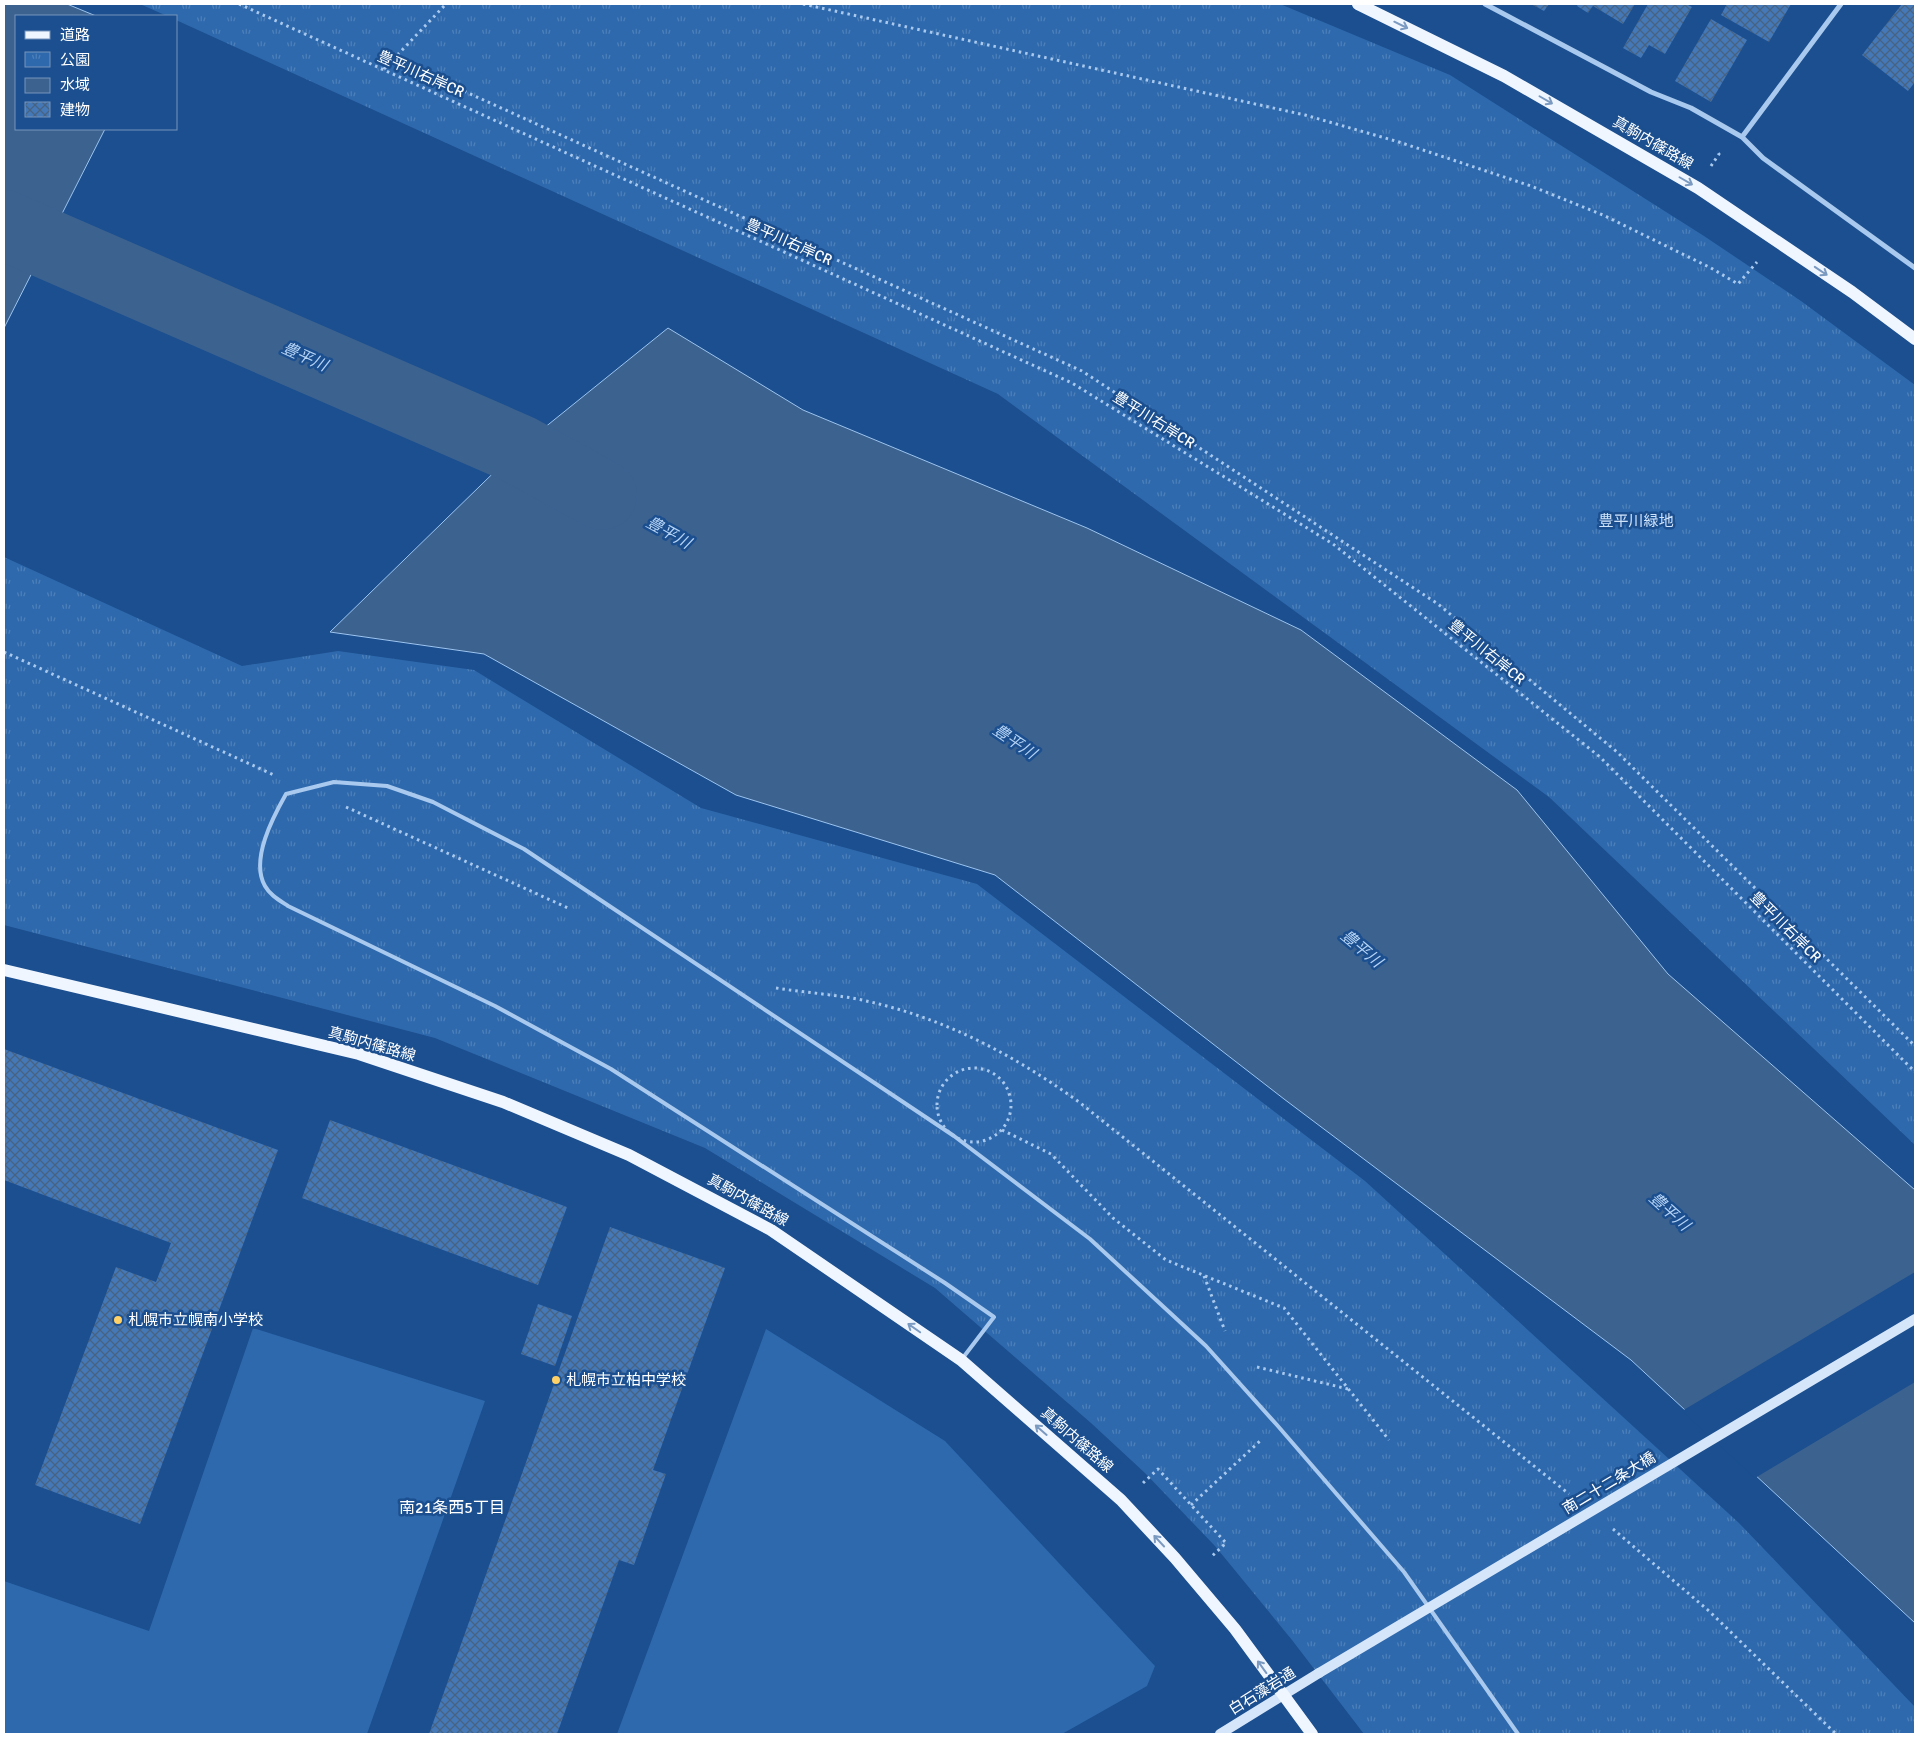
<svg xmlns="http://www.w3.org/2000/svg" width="1919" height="1738" font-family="Signika,'Noto Sans JP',sans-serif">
<defs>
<pattern id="park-tufts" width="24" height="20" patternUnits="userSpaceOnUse" patternTransform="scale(1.25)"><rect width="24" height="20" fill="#2e69ad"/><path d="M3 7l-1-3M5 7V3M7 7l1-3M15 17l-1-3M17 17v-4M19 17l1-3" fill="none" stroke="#4d80b9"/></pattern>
<pattern id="building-cross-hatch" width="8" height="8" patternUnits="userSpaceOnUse" patternTransform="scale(1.25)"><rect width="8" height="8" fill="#4478b7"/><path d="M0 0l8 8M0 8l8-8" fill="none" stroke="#486282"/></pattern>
</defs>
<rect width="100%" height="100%" fill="#1b4f8f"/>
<!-- park -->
<path fill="url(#park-tufts)" d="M140 4H1280L1450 75 1704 236 1801 301 1915 385V1145L1549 797 998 394 176 20V16H167Z
M4 557 242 666 338 651 474 670 701 808 977 884 1365 1181 1739 1523 1915 1707V1734H1364L1292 1640 1215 1546 1145 1473 1091 1423 935 1288 705 1148 435 1038 4 925Z"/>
<!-- garden -->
<path fill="#2e69ad" d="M253 1328 485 1401 367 1734H4V1581L149 1631Z
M766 1329 945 1441 1155 1666 1147 1686 1062 1734H617Z"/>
<!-- water -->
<path fill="#3c6290" stroke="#9cc4f0" d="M4 4H67L96 16H16V129H105L4 328Z
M668 328 803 410 1087 528 1301 630 1517 790 1668 974 1915 1190V1623L1631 1360 1284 1099 995 875 736 795 484 654 330 632 518 449Z"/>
<!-- pier -->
<path fill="#1b4f8f" d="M1915 1272V1382L1755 1478 1682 1411Z"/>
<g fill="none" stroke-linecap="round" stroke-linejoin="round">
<!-- river -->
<path stroke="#3c6290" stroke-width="70" d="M4 225 518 449 602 495"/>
</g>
<!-- building -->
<path fill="url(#building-cross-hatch)" d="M1531 4H1549L1544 11Z
M1578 4H1635L1623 24 1593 6 1588 13 1577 6Z
M1648 4H1686L1692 7 1665 54 1649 45 1641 58 1623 48Z
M1727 4H1791L1769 42 1721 15Z
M1902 4H1915V82L1908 91 1862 55Z
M1711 19 1747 40 1711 102 1675 81Z
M4 1049 278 1150 140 1524 35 1485 116 1267 156 1282 171 1243 4 1180Z
M330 1120 567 1207 538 1285 302 1198Z
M610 1227 725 1268 653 1470 666 1474 634 1565 619 1560 557 1734H429Z
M538 1304 572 1316 555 1366 521 1354Z"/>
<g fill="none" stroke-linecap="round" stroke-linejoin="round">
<!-- path -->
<path stroke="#a9c9ee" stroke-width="3" stroke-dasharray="2.5 4" stroke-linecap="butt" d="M239 4 1072 383 1333 544 1600 757 1915 1072
M803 4 1305 115 1399 142 1531 186 1603 215 1711 268 1738 284 1757 262
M393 59 1082 371 1438 604 1617 752 1915 1046
M384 69 446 4
M1711 166 1719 154 1716 151
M4 652 274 775
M346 807 568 908
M776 988C801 992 827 994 852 998 936 1014 1010 1052 1079 1102L1569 1494
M937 1105a37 37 0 1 1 74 0a37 37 0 1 1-74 0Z
M1002 1130 1051 1154 1113 1218 1166 1260 1284 1308 1389 1440
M1204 1276 1225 1331
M1257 1367 1348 1389
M1143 1483 1158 1469 1226 1543 1211 1557
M1191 1505 1260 1441
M1613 1529 1709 1611 1836 1734"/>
<!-- lane -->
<path stroke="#a9c9ee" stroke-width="4" d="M962 1359 994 1317 945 1283 611 1069 495 1006 288 906C279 900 270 895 265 886 250 860 273 817 286 794L334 782 387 786 433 802 524 849 954 1136 1090 1239 1206 1346 1277 1425 1404 1572 1518 1734"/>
<!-- street -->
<path stroke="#a9c9ee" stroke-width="5" d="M1485 4 1651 92 1691 108 1742 137 1763 158 1915 268
M1742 137 1841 4"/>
<!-- secondary -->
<path stroke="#d6e6fa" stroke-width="10" d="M1220 1734 1319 1673"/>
<!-- primary -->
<path stroke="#f0f6ff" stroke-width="12" d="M1358 4 1504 76 1698 188 1852 292 1915 339
M4 970 359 1054 503 1102 629 1155 771 1230 961 1360 1121 1500 1175 1558 1235 1629 1312 1734"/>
<!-- secondary-bridge -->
<path stroke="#d6e6fa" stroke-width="10" d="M1319 1673 1915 1319"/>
</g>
<!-- one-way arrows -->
<defs><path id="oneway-shaft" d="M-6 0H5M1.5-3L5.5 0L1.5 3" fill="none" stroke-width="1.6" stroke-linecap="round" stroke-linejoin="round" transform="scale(1.25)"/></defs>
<g stroke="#7b9ac1">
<use href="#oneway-shaft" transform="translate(1401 25) rotate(26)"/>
<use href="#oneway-shaft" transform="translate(1546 100) rotate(30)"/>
<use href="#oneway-shaft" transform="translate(1686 181) rotate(30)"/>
<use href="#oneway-shaft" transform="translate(1821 271) rotate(34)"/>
<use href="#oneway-shaft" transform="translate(914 1328) rotate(-145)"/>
<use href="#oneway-shaft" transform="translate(1041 1430) rotate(-139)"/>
<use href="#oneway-shaft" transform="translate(1159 1541) rotate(-133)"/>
<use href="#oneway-shaft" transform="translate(1262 1667) rotate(-126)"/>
</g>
<!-- markers -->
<g fill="#ffd166" stroke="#1b4f8f" stroke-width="2">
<circle cx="118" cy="1320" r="5"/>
<circle cx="556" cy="1380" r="5"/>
</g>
<g text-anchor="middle" stroke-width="5" stroke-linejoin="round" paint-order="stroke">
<!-- street labels -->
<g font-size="15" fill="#fff" stroke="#1b4f8f">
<text transform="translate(421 74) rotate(24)" y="5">豊平川右岸CR</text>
<text transform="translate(1653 143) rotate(30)" y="5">真駒内篠路線</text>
<text transform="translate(789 242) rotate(24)" y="5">豊平川右岸CR</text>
<text transform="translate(1154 420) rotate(32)" y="5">豊平川右岸CR</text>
<text transform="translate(1487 652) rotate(39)" y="5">豊平川右岸CR</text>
<text transform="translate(1786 927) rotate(45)" y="5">豊平川右岸CR</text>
<text transform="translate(372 1044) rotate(16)" y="5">真駒内篠路線</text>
<text transform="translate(748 1200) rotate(29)" y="5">真駒内篠路線</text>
<text transform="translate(1077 1440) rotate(41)" y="5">真駒内篠路線</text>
<text transform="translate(1609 1483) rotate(-31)" y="5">南二十二条大橋</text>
<text transform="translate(1262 1691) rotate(-32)" y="5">白石藻岩通</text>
</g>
<!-- park labels -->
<g font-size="15" fill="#cfe3fa" stroke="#1b4f8f">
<text x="1636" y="526">豊平川緑地</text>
</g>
<!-- poi labels -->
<g font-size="15" fill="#fff" stroke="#1b4f8f" text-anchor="start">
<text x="128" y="1325">札幌市立幌南小学校</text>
<text x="566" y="1385">札幌市立柏中学校</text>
</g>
<!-- water labels -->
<g font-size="16" font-style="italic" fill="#b5d3f5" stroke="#1b4f8f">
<text transform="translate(305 356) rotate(24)" y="6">豊平川</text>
<text transform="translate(669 532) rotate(29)" y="6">豊平川</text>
<text transform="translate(1015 741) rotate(34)" y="6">豊平川</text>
<text transform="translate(1362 948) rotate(40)" y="6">豊平川</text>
<text transform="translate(1670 1211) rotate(42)" y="6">豊平川</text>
</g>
<!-- neighbourhood labels -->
<g font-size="16" fill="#fff" stroke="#1b4f8f">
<text x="452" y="1513">南21条西5丁目</text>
</g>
</g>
<!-- border -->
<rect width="1919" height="1738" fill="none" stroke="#ffffff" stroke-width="10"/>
<!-- legend -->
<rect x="15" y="15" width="162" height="115" fill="#1b4f8f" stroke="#7695bc"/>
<rect x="25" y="31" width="25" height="8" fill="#f0f6ff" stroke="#7695bc"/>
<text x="60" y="40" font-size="15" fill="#ffffff">道路</text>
<rect x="25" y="52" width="25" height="15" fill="url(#park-tufts)" stroke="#7695bc"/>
<text x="60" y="65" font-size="15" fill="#ffffff">公園</text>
<rect x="25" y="78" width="25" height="15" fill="#3c6290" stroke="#7695bc"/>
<text x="60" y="90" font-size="15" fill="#ffffff">水域</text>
<rect x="25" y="102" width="25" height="15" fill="url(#building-cross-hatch)" stroke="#7695bc"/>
<text x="60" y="115" font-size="15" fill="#ffffff">建物</text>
</svg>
